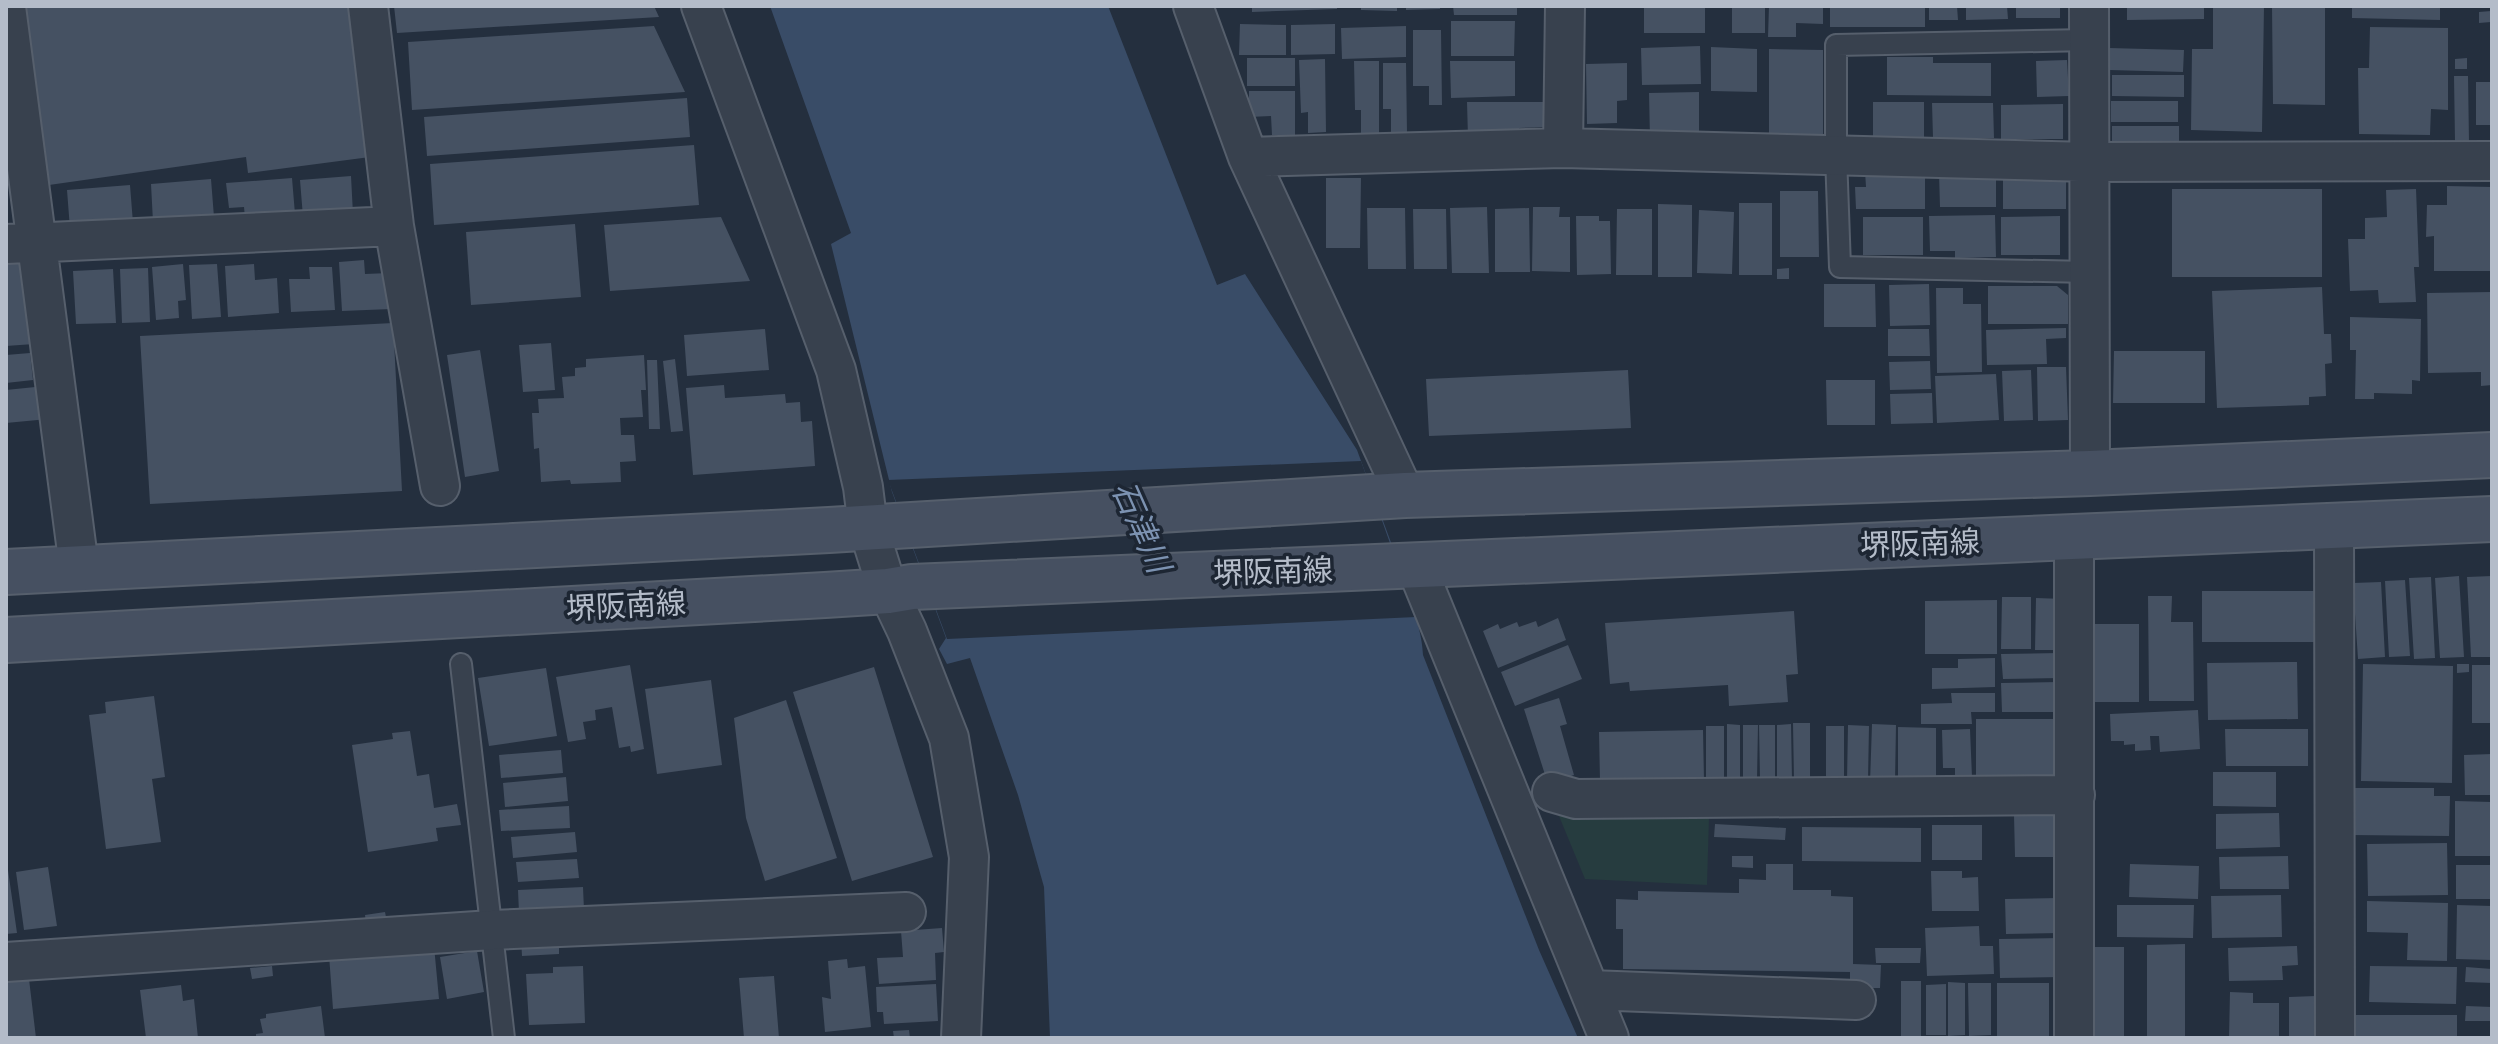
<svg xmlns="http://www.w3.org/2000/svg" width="2498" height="1044" font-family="'Sofia Sans Condensed','Noto Sans JP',sans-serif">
<rect width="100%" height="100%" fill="#242f3e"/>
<!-- green -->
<path fill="#263c3f" d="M1559 816 1709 818 1707 885 1585 879Z"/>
<!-- water -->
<path fill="#394c67" d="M770 6H1108L1217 285 1245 274 1357 450 1414 605C1417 624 1422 635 1423 655L1539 950 1578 1038H1050L1044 887 1018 795 970 658 947 664 939 649 946 638 892 492 831 244 851 233Z"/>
<!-- pier -->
<path fill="#242f3e" d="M1361 461 1416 617 947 639 888 480Z"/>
<!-- building -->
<path fill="#455162" d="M24 6H348L370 157 248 173 246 157 49 185Z
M394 6H654L659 17 397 33Z
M1252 6H1337V9L1252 12Z
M1361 6H1397V11L1361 10Z
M1406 6H1440V9L1406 10Z
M1453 6H1517V15H1454Z
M1644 6H1705V33H1644Z
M1732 6H1765V33H1732Z
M1769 6H1823V24L1796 23V37H1768Z
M1830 6H1925V27H1830Z
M1929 6H1957L1958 20H1929Z
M1966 6H2007L2008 19 1966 20Z
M2016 6H2060V18H2016Z
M2127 6H2204V19L2127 20Z
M2213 6H2264L2262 132 2191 130 2192 49H2213Z
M2272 6H2325V105L2273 104Z
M2352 6H2440V20L2352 18Z
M2491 11V22L2479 23V12Z
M1451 21H1515L1514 56H1451Z
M1240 24 1286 25V55H1239Z
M1335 24V54L1291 55V25Z
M654 26 685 92 412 110 408 42Z
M1406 26V57L1342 59 1341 28Z
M2370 27 2448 28V110L2431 109 2430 135 2359 134 2358 68H2369Z
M1413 30H1441L1442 105H1429V86H1413Z
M1700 46 1701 84 1642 85 1641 48Z
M1711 47 1757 49V92L1711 91Z
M2109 48 2184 50 2183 72 2109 70Z
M1769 49 1823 50V136L1769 135Z
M1887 57H1933V63H1991V96L1887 95Z
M1247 58H1295V86H1247Z
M2467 58V69H2455V59Z
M1325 59 1326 132 1308 133V112L1301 113 1299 60Z
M2067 60 2069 96 2037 97 2036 61Z
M1354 61H1379V133H1361V110H1355Z
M1450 61H1515V96L1451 98Z
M1383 63H1406L1407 133H1391V109H1383Z
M1627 63V100L1617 101V123L1587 124 1586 64Z
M2112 75H2184V97L2112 96Z
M2454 76H2468L2469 142H2455Z
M2476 82H2492V125H2476Z
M1249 91H1295V135H1272L1271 116 1249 117Z
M1699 92V133L1650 139 1649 93Z
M687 98 690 137 427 156 424 117Z
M2111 101H2178V122H2111Z
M1467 102H1545V127L1519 128V138H1468Z
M1873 102H1924V137L1873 136Z
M1932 103H1993L1994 138H1933Z
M2063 104V139H2001V105Z
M2112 126H2179V149L2112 148Z
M694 145 699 205 434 225 430 164Z
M1865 171H1925V209H1856L1855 187H1866Z
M1996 172V207H1940L1939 173Z
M2003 174H2050L2051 181H2066V209H2003Z
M351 176 353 214 303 217 300 180Z
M292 178 295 214 245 218 244 207 229 208 226 183Z
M1326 178H1361L1360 248H1326Z
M211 179 214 217 153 222 151 184Z
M130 185 133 223 70 229 67 190Z
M2447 186 2492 187V271H2434V236L2426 237 2427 205H2447Z
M2172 189H2322V277H2172Z
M2416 189 2419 267H2414L2416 302 2379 303 2378 290 2350 291 2348 239H2365V218L2387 217 2386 190Z
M1780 191H1818L1819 257H1780Z
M1739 203H1772V275H1739Z
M1658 204 1692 205V277H1658Z
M1487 207 1489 273H1452L1450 208Z
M1533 207H1560L1559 217H1570V272L1532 271Z
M1367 208H1405L1406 269H1368Z
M1529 208 1530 272H1495V209Z
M1413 209H1446L1447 269H1414Z
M1617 209H1652V275H1616Z
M1699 210 1734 212 1732 274 1697 273Z
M1995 215 1996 257 1955 258V251H1930L1929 216Z
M1576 216H1599V221H1610L1611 274 1577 275Z
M2060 216V255H2001V217Z
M721 217 750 281 610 291 604 225Z
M1863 217H1923V255H1863Z
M575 224 581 297 471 305 466 232Z
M364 260 365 274 389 273 391 309 342 311 339 262Z
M28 261 34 344 6 346V262Z
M183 264 186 300 178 301 179 318 156 320 152 267Z
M217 264 221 317 192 319 189 265Z
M254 264 255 280 277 278 279 313 228 317 225 266Z
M309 267H332L335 310 291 312 289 279H310Z
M148 268 150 322 122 323 120 269Z
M1789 268V279H1777V269Z
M113 269 116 323 76 324 73 271Z
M1824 284H1875L1876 327H1824Z
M1929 284 1930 325 1890 326 1889 285Z
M1988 286H2057L2068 295V324H1988Z
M2322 287 2324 334H2331L2332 363 2325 364 2326 396 2309 397V405L2217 408 2212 291Z
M1936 288H1963V304H1981L1982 372 1937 373Z
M2492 292V385L2481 386V372L2428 373 2427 293Z
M2350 317 2421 319 2420 381 2412 380V394L2374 393V399H2355L2356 350H2350Z
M393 323 402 491 150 504 140 336Z
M2066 328V338L2046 339 2047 364 1987 365 1986 330Z
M765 329 769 370 687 376 684 335Z
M1888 329H1929L1930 356H1888Z
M551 343 555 390 523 392 519 345Z
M480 350 499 471 465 477 447 355Z
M2114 351H2205V403H2113Z
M30 353 33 380 6 383V355Z
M644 355 646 390H641L643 417 620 418 621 435H634L636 461 620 462 621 482 571 484 570 480 541 482 539 448 534 449 532 413H539L538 399 564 398 562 377 575 376V368L586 367V359Z
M675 359 683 431 671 432 663 361Z
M647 360H657L660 429H649Z
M1930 361 1931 389 1890 390 1889 362Z
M2037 367H2066L2068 420 2038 421Z
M1628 370 1631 428 1429 436 1426 379Z
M2031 370 2033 420 2004 421 2002 371Z
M1996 374 1999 420 1937 423 1935 376Z
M1826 380H1875V425H1827Z
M724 385 725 398 785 394 786 403 800 402 801 422 812 421 815 466 693 475 686 388Z
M45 386 48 419 6 423V390Z
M1932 393 1933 423 1891 424 1890 394Z
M2459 576 2464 657 2440 658 2435 578Z
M2492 576V657H2471L2467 577Z
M2431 577 2435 658 2414 659 2409 578Z
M2405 580 2410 656 2389 657 2385 581Z
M2381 582 2385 657 2358 659 2353 583Z
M2202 591H2316V642H2202Z
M2148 596H2172L2171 622H2193L2194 701H2149Z
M2002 597H2031V649H2001Z
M2036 598 2064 599V650H2035Z
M1997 600V654H1925V601Z
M1794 611 1798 674 1786 675 1788 702 1729 706 1728 685 1630 691 1629 682 1610 684 1605 623Z
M1558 618 1566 640 1498 668 1483 631 1498 624 1500 629 1517 622 1519 627 1536 621 1538 627Z
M2094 624H2139V702H2094Z
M1568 645 1582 679 1515 706 1501 672Z
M2059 653 2060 678 2003 679 2001 654Z
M1995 658V687L1932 689V668H1958V659Z
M2297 662 2298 719 2208 720 2207 663Z
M2363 664 2453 666 2452 783 2361 781Z
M2457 664H2469V672L2457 673Z
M630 665 644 749 631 752 630 746 619 748 612 707 595 710 596 720 583 722 586 739 568 742 556 677Z
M2472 665H2492V723H2472Z
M874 667 933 857 852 881 793 692Z
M546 668 557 736 489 746 478 678Z
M711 680 722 765 657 774 645 689Z
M2059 682V712H2002L2001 683Z
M1951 693H1995V712H1971L1972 724H1921V704L1952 703Z
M154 696 165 777 152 779 161 842 106 849 89 715 106 713 105 702Z
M1559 698 1567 724 1560 726 1574 775 1548 784 1524 709Z
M786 700 837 858 765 881 746 818 734 718Z
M2198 710 2200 749 2160 752 2159 736H2150L2151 750 2135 751V744L2124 745V741H2111L2110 714Z
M1976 719H2056V782H1976Z
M1793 723H1810V781H1794Z
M1727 724 1740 725V779L1727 778Z
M1791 724 1792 780 1777 781V725Z
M1872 724 1896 725 1895 783H1870Z
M1743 725H1758L1757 780 1743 779Z
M1759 725H1775V779H1760Z
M1848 725 1869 726 1868 781H1847Z
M1706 726H1724V778H1706Z
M1826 726H1844V785H1826Z
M1898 727 1936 728V784H1898Z
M1970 729 1972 777 1955 778V768H1943L1942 730Z
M2225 729H2308V766H2226Z
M1703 730 1704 780 1600 781 1599 732Z
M410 731 417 776 429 774 434 808 457 804 461 825 436 828 438 841 368 852 352 745 393 739 392 733Z
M561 750 563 773 501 778 499 755Z
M2492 754V795H2465L2464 755Z
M2213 772H2276V807L2213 806Z
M566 777 568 801 505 807 503 783Z
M2350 788H2434V796H2450L2449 836 2350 835Z
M2455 801 2492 802V856H2455Z
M569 806 570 828 501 831 499 810Z
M2279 813 2280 847 2216 849V814Z
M2056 814V857H2015L2014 815Z
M1715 824 1786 828 1785 840 1714 837Z
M1932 825H1982V860H1932Z
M1802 827 1921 828V862L1802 861Z
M575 832 577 852 513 858 511 837Z
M2447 843 2448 895 2368 896 2367 844Z
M1732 856H1753V868L1732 867Z
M2288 856 2289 889H2220L2219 857Z
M577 859 579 878 518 882 516 862Z
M1766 864H1793V890H1831V896L1853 897V964L1881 965 1880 988H1850V972L1623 969V929H1616V899L1638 900V891L1739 893V879L1766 880Z
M2130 864 2199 866 2198 899 2129 897Z
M2456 865H2492V899H2456Z
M48 867 57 926 24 930 16 872Z
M6 870H8L17 933 6 934Z
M1931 871H1962V878L1978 877 1979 911H1932Z
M583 887 584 910 519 913 518 890Z
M2281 895 2282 937 2212 938 2211 896Z
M2059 898 2060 933 2006 934 2005 899Z
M2367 901 2448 903 2447 961 2407 960 2408 933 2367 932Z
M2117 905H2194L2193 938 2117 937Z
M2457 905 2492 906V960L2456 959Z
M385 912 387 922 366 924 365 915Z
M1979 926 1980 946H1993L1994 974 1927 976 1925 928Z
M942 928 944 952 935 953 936 980 879 984 877 958 903 957 901 931Z
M559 937V954L522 956 521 938Z
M2061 938V977L2000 978 1999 939Z
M2185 944V1038H2147V945Z
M434 946 439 999 333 1009 329 955Z
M2297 946 2298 965 2282 966 2283 980 2229 981 2228 948Z
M2088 947H2124V1038H2089Z
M1875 948H1921L1920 963H1876Z
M477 951 484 992 447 999 440 957Z
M847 959 848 968 865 966 871 1027 825 1032 822 997 831 999 828 961Z
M272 966 273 976 252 979 250 968Z
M583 966 585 1023 529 1025 526 974 553 973V967Z
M2370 966 2457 967 2456 1004 2369 1002Z
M2466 967 2492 969V983L2465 982Z
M774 976 779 1038H744L739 978Z
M29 979 36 1038H6V982Z
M1901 981H1921V1036H1901Z
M1948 982 1965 983V1035L1948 1036Z
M1968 983H1991V1035L1969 1036Z
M1997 983H2049V1038H1997Z
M936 984 938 1021 884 1024 883 1012H877L876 987Z
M1946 984V1035H1926V985Z
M181 985 183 1001 194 999 198 1038H146L140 990Z
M2230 992 2253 993V1003H2279V1038H2229Z
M2316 996V1038H2289V997Z
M321 1006 325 1038H256V1034L263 1033 260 1019 266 1018V1014Z
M2466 1006 2492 1007V1021H2465Z
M2349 1015H2457V1038H2350Z
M909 1030 910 1038H894L893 1031Z"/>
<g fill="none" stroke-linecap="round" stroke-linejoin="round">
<!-- lane casing -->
<g stroke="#565f6c" stroke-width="24">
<path id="lane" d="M2089 40 1836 45V155L1840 267 2089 272
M461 664 504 1038"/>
</g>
<!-- street casing -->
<g stroke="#565f6c" stroke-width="42">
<path id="street" d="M368 6 394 226 440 486
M701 6 836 370 863 487 868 527 888 591 907 631 949 738 969 857 961 1038
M1193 6 1248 157 1405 495
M2089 6 2090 473
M6 7 79 567
M1563 148 1565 6
M1248 157 1563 148 2089 162 2492 161
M6 244 394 226
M2334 526 2335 1038
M1416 566 1609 1038
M1552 792 1576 799 2075 795
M6 962 492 930 906 912
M1590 990 1856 1000
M2074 1038V537"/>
</g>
<!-- secondary casing -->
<g stroke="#565f6c" stroke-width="48">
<path id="secondary" d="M6 572 829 530 1405 495 2090 473 2492 455
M6 640 825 595 888 591 912 587 2492 519"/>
</g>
<!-- lane -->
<use href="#lane" stroke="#38414e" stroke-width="20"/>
<!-- street -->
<use href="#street" stroke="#38414e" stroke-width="38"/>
<!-- secondary -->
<use href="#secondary" stroke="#465061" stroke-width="44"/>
</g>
<g text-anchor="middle" stroke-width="7" stroke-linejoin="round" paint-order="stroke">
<!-- street labels -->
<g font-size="30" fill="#b4bcc9" stroke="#1d2633">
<text transform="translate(1920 544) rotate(-2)" y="10">堺阪南線</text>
<text transform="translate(1273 572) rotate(-2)" y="10">堺阪南線</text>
<text transform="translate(626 606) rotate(-3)" y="10">堺阪南線</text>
</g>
<!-- water labels -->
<g font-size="32" font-style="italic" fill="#7c92b1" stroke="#1d2633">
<text transform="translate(1141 527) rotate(66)" y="11">石津川</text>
</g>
</g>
<!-- border -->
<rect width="2498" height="1044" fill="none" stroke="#b4bcc9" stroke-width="16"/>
</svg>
